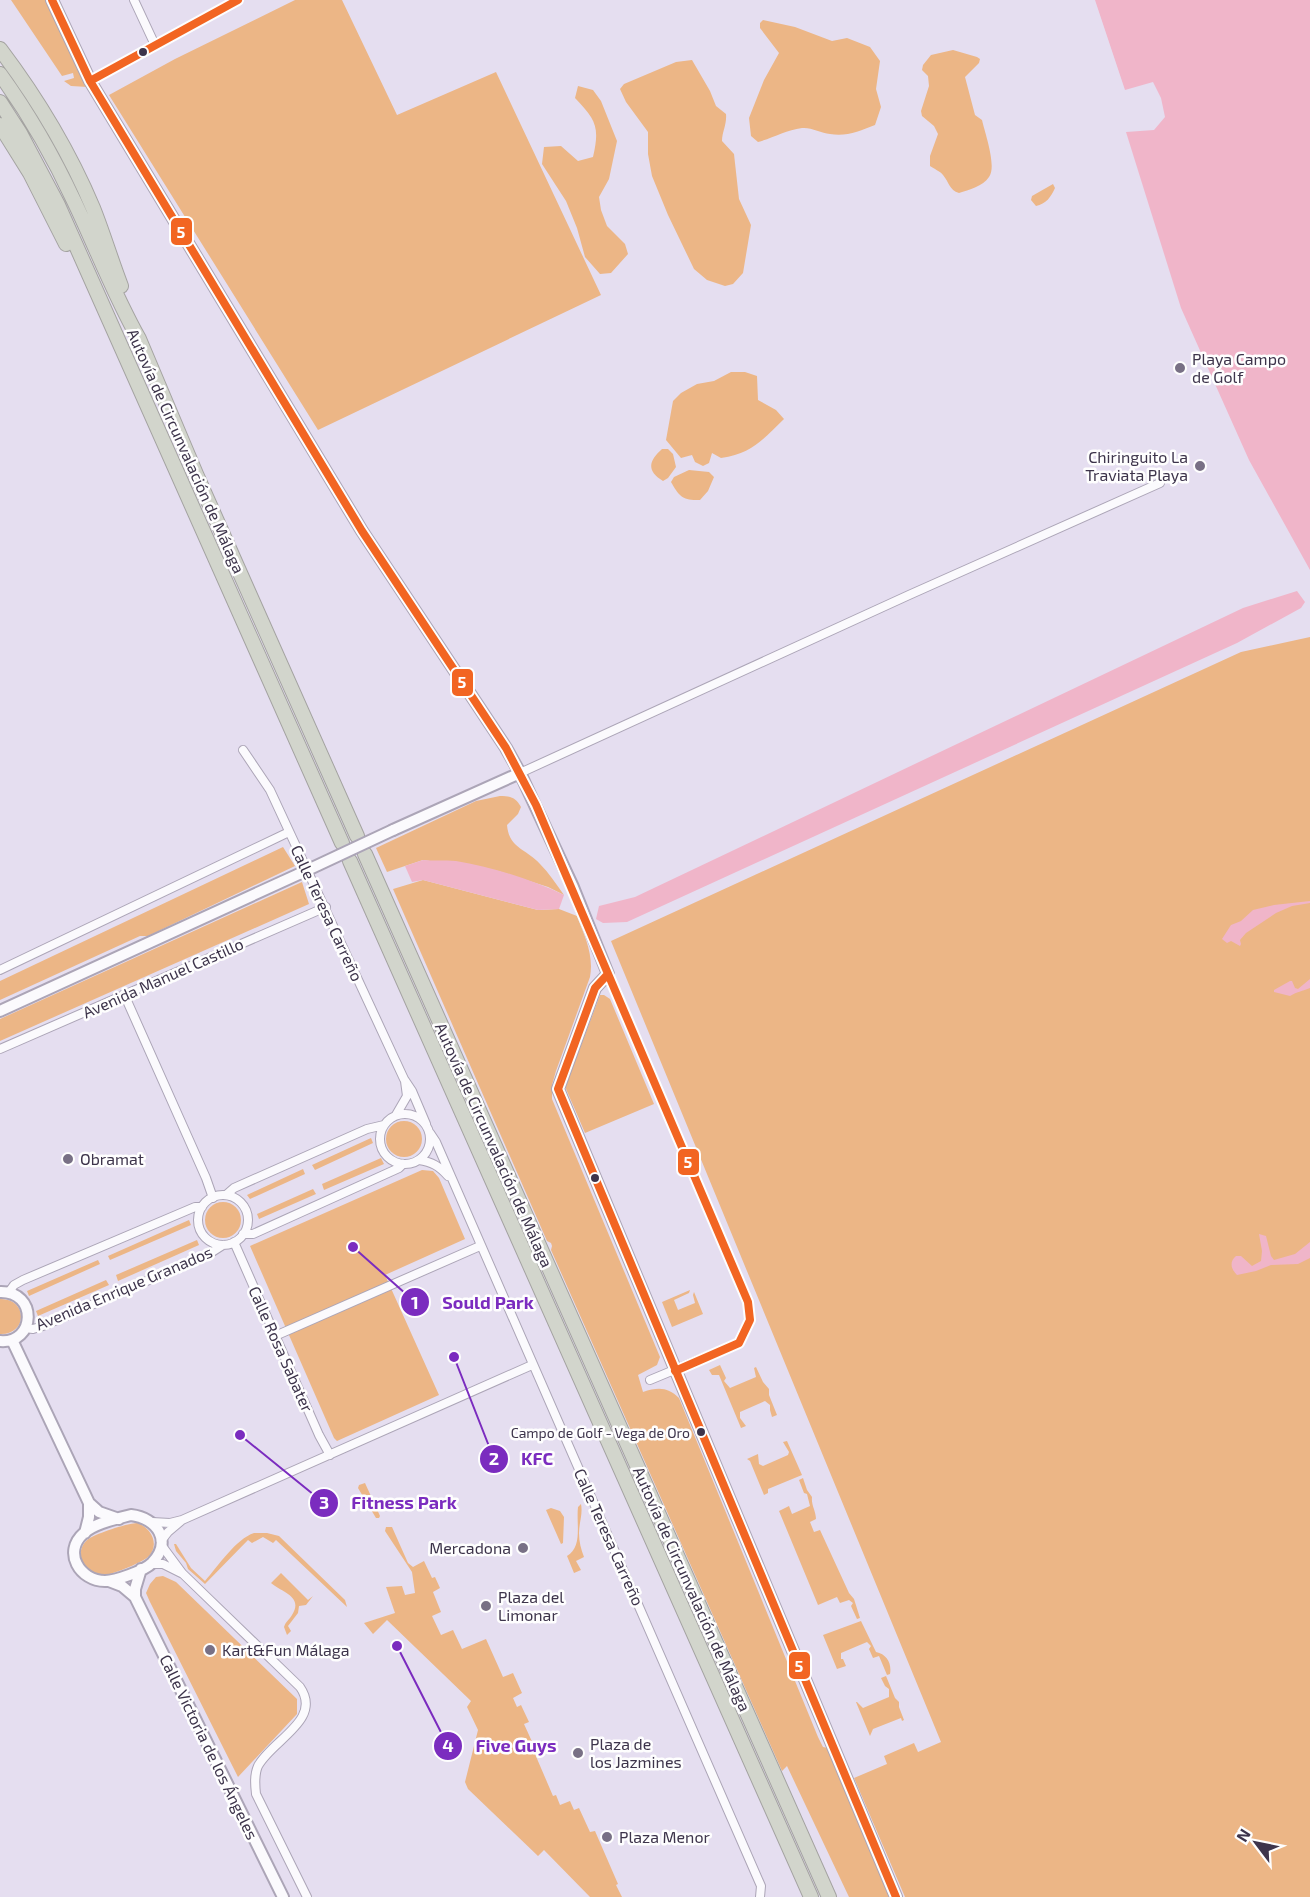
<svg xmlns="http://www.w3.org/2000/svg" width="1310" height="1897" font-family="'Exo 2',sans-serif">
<rect width="100%" height="100%" fill="#e5def0"/>
<!-- green -->
<path fill="#ecb686" d="M11 0H46L88 87 71 86 64 81 74 78 73 73 62 76Z
M295 0H342L397 115 496 72 601 295 318 430 109 95 175 59Z
M763 20 795 27 832 41 847 38 870 47 880 61 876 89 881 107 875 125C860 131 846 137 830 134 821 133 811 127 802 128 786 130 773 138 758 142L751 136 749 118 764 80 779 53 760 28V23Z
M953 50 977 57 980 59 979 63 965 77 975 115 982 120C985 133 997 167 989 177 983 186 969 190 959 193 949 190 949 182 943 175 940 171 934 169 930 166V156L938 134 934 126 922 116 921 111 929 86 928 76 922 70 923 65 931 55Z
M692 60 710 91 716 106 726 114C727 124 722 132 722 141L734 154 739 199 751 225 743 273 733 284 725 286 707 280 694 269 668 215 652 176 648 154V132L626 102 620 89 624 84 676 62Z
M578 86 593 90 601 101 617 141 609 179 599 197 601 210 607 226 625 244 628 254 611 273 600 274 585 257 577 228 566 201 542 164 544 147 561 146 578 161 593 157C600 127 596 120 575 98Z
M1053 184 1055 188C1051 197 1046 204 1036 206L1031 200 1032 196Z
M731 372H745L757 376 758 400 776 410 784 419C762 440 753 453 721 458L712 453 709 463 703 466 695 462 692 455 681 458 666 440 673 401 681 393 697 384 714 381Z
M662 449H668L673 454 676 467 668 478 663 481C645 470 650 460 662 449Z
M689 470 709 472 714 477 708 491 700 500C683 501 679 496 671 482L674 477Z
M1310 637V1897H905L854 1778 887 1764 884 1756 914 1743 918 1752 941 1742 611 941 1241 652Z
M500 796C511 796 516 798 521 807L518 814 507 825C509 849 527 849 540 864 549 873 556 884 564 895L548 887 498 871 423 860 387 872 376 848 476 801Z
M283 847 295 866 148 936H140L0 1000V981Z
M423 880 538 910 559 909 577 916C585 937 594 955 590 977L556 1071 552 1085V1099L660 1357 657 1365 638 1375 643 1392C658 1387 668 1387 679 1398L818 1737 823 1747 828 1748 889 1897H849L787 1766 782 1771 551 1250 552 1246 551 1243 547 1241 393 889Z
M302 882 309 904 0 1041V1019Z
M600 995H604L610 999 654 1104 585 1133 566 1089V1085Z
M386 1139a18 18 0 1 1 36 0a18 18 0 1 1-36 0Z
M371 1138 373 1143 315 1170 312 1165Z
M381 1158 384 1164 324 1190 322 1184Z
M303 1169 305 1174 250 1199 247 1195Z
M422 1170 433 1171 439 1178 465 1239 385 1275 439 1395 337 1441 334 1438 250 1246Z
M313 1189 316 1194 259 1219 257 1214Z
M205 1220a18 18 0 1 1 36 0a18 18 0 1 1-36 0Z
M189 1220 191 1225 110 1260 108 1256Z
M197 1240 199 1245 118 1281 116 1275Z
M98 1260 100 1264 29 1296 27 1291Z
M106 1280 109 1285 38 1316 36 1311Z
M690 1290 689 1293 674 1300 678 1310 695 1303 693 1295 694 1292 703 1314 672 1327 662 1302Z
M0 1299C28 1298 28 1335 0 1334Z
M720 1365 726 1378 724 1381 730 1388 756 1377 754 1368 756 1367 763 1382 769 1389V1395L777 1415 772 1417 770 1410V1405L765 1401 740 1412V1418L746 1426 741 1428 719 1375H712L709 1370Z
M787 1441 802 1475 768 1489V1493L764 1495 750 1461 747 1459 758 1454 759 1464 763 1466 788 1455 789 1452 783 1442Z
M803 1478 807 1490 812 1497C811 1505 816 1511 816 1519L810 1522 814 1532 820 1530 849 1593 854 1599 860 1618 857 1619 851 1606 853 1603 849 1600 840 1603 837 1597 818 1605 779 1511 789 1506 792 1514 810 1506 807 1494 804 1493 799 1480Z
M365 1483 380 1516 379 1518H376L358 1488 359 1485Z
M581 1504C583 1514 579 1523 579 1533 579 1542 581 1549 584 1557L576 1561 581 1570 574 1573 567 1556C583 1547 576 1524 578 1507Z
M551 1508 560 1511 564 1517 563 1543 561 1544 546 1510Z
M138 1523C152 1529 160 1545 148 1557 141 1563 109 1576 100 1576 83 1576 74 1553 86 1541 93 1534 128 1523 138 1523Z
M386 1527H392L408 1563 413 1567 424 1561 432 1578 435 1577 440 1588 433 1592 441 1612 432 1616 441 1635 453 1630 462 1649 486 1639 503 1677 513 1673 522 1693 513 1698 517 1707 521 1705 529 1722 524 1724 534 1746 532 1747 553 1796 556 1795 560 1805 570 1801 574 1810 579 1808 590 1832 595 1831 618 1884 616 1885 622 1897H590L544 1850 538 1856 468 1789 465 1782 478 1730 467 1707 471 1701 387 1620 373 1634 364 1623 395 1613 386 1587 402 1586 405 1595 415 1593 412 1572 385 1531Z
M254 1533H267L279 1536 345 1600 347 1607 276 1540 273 1543 263 1537 252 1543 248 1540 205 1584 188 1569 186 1563 176 1551 174 1544H176L191 1568 205 1581C218 1566 236 1539 254 1533Z
M281 1573 308 1600 313 1596 306 1605 299 1606 298 1613 288 1626 291 1631 287 1635 284 1627C286 1621 289 1620 292 1615 304 1596 281 1592 271 1583Z
M163 1576 176 1582 297 1699V1714L238 1777 150 1602 146 1593 150 1584 156 1577Z
M861 1621 876 1652C887 1654 892 1664 890 1674L887 1675 879 1656 873 1658 869 1649 871 1646 867 1642 841 1653V1659H843L846 1666 837 1669 823 1635Z
M886 1676 895 1698 899 1702V1707L904 1720 902 1721 901 1718 873 1729 870 1736 856 1702H857L863 1708 889 1697V1689L885 1686 881 1678Z"/>
<!-- water -->
<path fill="#f0b5c9" d="M1095 0H1310V570L1249 460 1181 308 1126 132 1154 130 1165 117 1161 98 1153 82 1125 90Z
M1297 591 1305 602 1301 608 1237 643 627 922 603 923 596 919 599 906 635 897 1243 608Z
M423 860C433 861 445 860 456 861 492 867 531 879 564 895L559 909 538 910 423 880 412 882 405 866Z
M1310 901V903L1292 906 1276 913 1246 933 1240 940 1241 944 1240 946 1231 941 1227 943 1222 939 1231 925 1241 921 1253 910 1274 905Z
M1310 979V988C1303 991 1296 992 1290 996L1274 992V990L1290 981H1292L1295 988 1298 989Z
M1259 1234 1266 1236 1271 1256 1274 1260 1295 1254 1310 1242V1258L1298 1264 1271 1265 1256 1271 1237 1275C1231 1269 1229 1262 1236 1256H1241L1252 1266 1261 1261 1262 1251Z"/>
<g fill="none" stroke-linecap="round" stroke-linejoin="round">
<!-- street casing -->
<g stroke="#aca5b7" stroke-width="10">
<path id="street" d="M134 0 155 45
M90 81 238 0
M243 750 270 790 404 1079 412 1091 426 1124
M520 773 909 595 1160 483
M0 970 289 832
M608 974 748 1302 750 1320 739 1343 650 1380
M124 994 206 1178 213 1198
M0 1049 326 907
M380 1139a25 25 0 1 1 50 0a25 25 0 1 1-50 0Z
M396 1115 407 1096 405 1081
M430 1133 436 1142 761 1886 760 1897
M419 1160C432 1162 439 1166 448 1176
M226 1195 234 1188 367 1129 384 1125
M198 1220a25 25 0 1 1 50 0a25 25 0 1 1-50 0Z
M243 1234H253L399 1168 403 1164
M234 1242 319 1435 330 1455
M9 1292 14 1285 23 1280 195 1207H202
M25 1328 33 1329 43 1326 209 1254 223 1245
M275 1336 480 1246
M152 1522 170 1523 182 1520 532 1365
M161 1541 168 1532 181 1521
M162 1546 182 1573 300 1687C323 1720 272 1740 258 1766 254 1775 255 1785 256 1794L307 1897
M151 1564H163L181 1573"/>
</g>
<!-- secondary casing -->
<g stroke="#aca5b7" stroke-width="14">
<path id="secondary" d="M52 0 90 81 362 531 506 748 520 773 573 887 608 974 595 988 558 1089 896 1897
M393 830 520 773
M0 1011 299 874
M0 1292C38 1291 36 1344 0 1341
M12 1340 89 1503 99 1512 119 1519
M131 1515C157 1518 173 1541 152 1563 144 1571 115 1581 105 1581 80 1581 62 1552 84 1533 95 1523 116 1519 131 1515Z
M85 1533 89 1517V1503
M109 1581 122 1586 135 1597 283 1897
M135 1597V1589L141 1569"/>
</g>
<!-- highway casing -->
<g stroke="#a4a3a1" stroke-width="16">
<path id="highway" d="M0 49C37 98 69 151 93 208 103 233 111 260 121 286
M0 74C29 114 53 156 74 201 96 247 114 295 139 339L196 474 357 836
M0 102 20 133 58 205 342 843
M0 125 30 173 66 244
M365 854 829 1897
M350 861 811 1897"/>
</g>
<!-- street -->
<use href="#street" stroke="#fbfafd" stroke-width="8"/>
<!-- secondary -->
<use href="#secondary" stroke="#fbfafd" stroke-width="10"/>
<!-- highway -->
<use href="#highway" stroke="#d2d5cc" stroke-width="14"/>
<!-- secondary-bridge casing -->
<g stroke="#aca5b7" stroke-width="14" stroke-linecap="butt">
<path id="secondary-bridge" d="M299 874 393 830"/>
</g>
<!-- secondary-bridge -->
<use href="#secondary-bridge" stroke="#fbfafd" stroke-width="10"/>
<!-- bus-1 casing -->
<g stroke="#fefefe" stroke-width="12">
<path id="bus-1" d="M52 0 90 81 362 531 506 748 536 805 748 1302 750 1320 739 1343 675 1371
M90 81 238 0
M608 974 595 988 558 1089 896 1897"/>
</g>
<!-- bus-1 -->
<use href="#bus-1" stroke="#f26522" stroke-width="8"/>
</g>
<!-- markers -->
<g fill="#3d344b" stroke="#fefefe" stroke-width="2">
<circle cx="143" cy="52" r="5"/>
<circle cx="595" cy="1178" r="5"/>
<circle cx="701" cy="1432" r="5"/>
</g>
<g fill="#787085" stroke="#fefefe" stroke-width="2">
<circle cx="1180" cy="368" r="6"/>
<circle cx="1200" cy="466" r="6"/>
<circle cx="68" cy="1159" r="6"/>
<circle cx="523" cy="1548" r="6"/>
<circle cx="486" cy="1606" r="6"/>
<circle cx="210" cy="1650" r="6"/>
<circle cx="578" cy="1753" r="6"/>
<circle cx="607" cy="1837" r="6"/>
</g>
<g text-anchor="middle" stroke-width="5" stroke-linejoin="round" paint-order="stroke">
<!-- bus labels -->
<g font-size="14" fill="#3d344b" stroke="#fefefe" text-anchor="end">
<text x="690" y="1438">Campo de Golf - Vega de Oro</text>
</g>
<!-- poi labels -->
<g font-size="16" fill="#3d344b" stroke="#fefefe" text-anchor="start">
<text x="1192" y="365">Playa Campo<tspan x="1192" dy="18">de Golf</tspan></text>
<text x="1188" y="463" text-anchor="end">Chiringuito La<tspan x="1188" dy="18">Traviata Playa</tspan></text>
<text x="80" y="1165">Obramat</text>
<text x="511" y="1554" text-anchor="end">Mercadona</text>
<text x="498" y="1603">Plaza del<tspan x="498" dy="18">Limonar</tspan></text>
<text x="222" y="1656">Kart&amp;Fun Málaga</text>
<text x="590" y="1750">Plaza de<tspan x="590" dy="18">los Jazmines</tspan></text>
<text x="619" y="1843">Plaza Menor</text>
</g>
<!-- street labels -->
<g font-size="16" fill="#3d344b" stroke="#fefefe">
<text transform="translate(186 451) rotate(66)" y="6">Autovía de Circunvalación de Málaga</text>
<text transform="translate(327 913) rotate(65)" y="6">Calle Teresa Carreño</text>
<text transform="translate(163 978) rotate(-24)" y="6">Avenida Manuel Castillo</text>
<text transform="translate(494 1145) rotate(66)" y="6">Autovía de Circunvalación de Málaga</text>
<text transform="translate(124 1288) rotate(-23)" y="6">Avenida Enrique Granados</text>
<text transform="translate(281 1349) rotate(66)" y="6">Calle Rosa Sabater</text>
<text transform="translate(609 1537) rotate(66)" y="6">Calle Teresa Carreño</text>
<text transform="translate(692 1589) rotate(66)" y="6">Autovía de Circunvalación de Málaga</text>
<text transform="translate(209 1747) rotate(64)" y="6">Calle Victoria de los Ángeles</text>
</g>
</g>
<!-- callouts -->
<path fill="none" stroke="#7b2cbf" stroke-width="2" d="M353 1247L415 1302M454 1357L494 1459M240 1435L324 1503M397 1646L448 1746"/>
<g fill="#7b2cbf" stroke="#fefefe" stroke-width="2">
<circle cx="353" cy="1247" r="6"/>
<circle cx="454" cy="1357" r="6"/>
<circle cx="240" cy="1435" r="6"/>
<circle cx="397" cy="1646" r="6"/>
<circle cx="415" cy="1302" r="15"/>
<circle cx="494" cy="1459" r="15"/>
<circle cx="324" cy="1503" r="15"/>
<circle cx="448" cy="1746" r="15"/>
</g>
<g font-size="18" text-anchor="middle" font-weight="bold" fill="#fff">
<text x="415" y="1309">1</text>
<text x="494" y="1465">2</text>
<text x="324" y="1509">3</text>
<text x="448" y="1752">4</text>
</g>
<g font-size="18" text-anchor="middle" font-weight="bold" fill="#7b2cbf" stroke="#fefefe" stroke-width="5" stroke-linejoin="round" paint-order="stroke">
<text x="488" y="1309">Sould Park</text>
<text x="537" y="1465">KFC</text>
<text x="404" y="1509">Fitness Park</text>
<text x="516" y="1752">Five Guys</text>
</g>
<g stroke="#fefefe" stroke-width="2">
<rect x="170" y="217" width="23" height="29" rx="6" fill="#f26522"/>
<rect x="451" y="668" width="23" height="29" rx="6" fill="#f26522"/>
<rect x="677" y="1148" width="23" height="28" rx="6" fill="#f26522"/>
<rect x="788" y="1651" width="23" height="29" rx="6" fill="#f26522"/>
</g>
<g font-size="16" text-anchor="middle" font-weight="bold" fill="#fff">
<text x="181" y="238">5</text>
<text x="462" y="688">5</text>
<text x="688" y="1168">5</text>
<text x="799" y="1672">5</text>
</g>
<!-- north arrow -->
<g transform="translate(1256 1843) rotate(302)" stroke="#fefefe" stroke-width="4.5" paint-order="stroke">
<path d="M0-4.5L10 22L0 15L-10 22Z" fill="#3d344b"/>
<text y="-9" font-size="16" font-weight="bold" text-anchor="middle" fill="#3d344b">N</text>
</g>
</svg>
